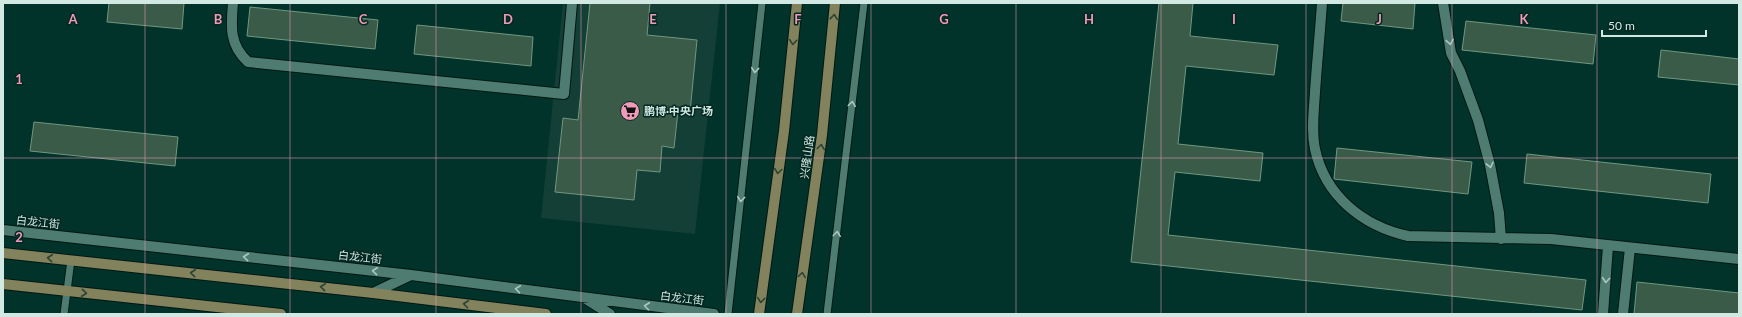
<svg xmlns="http://www.w3.org/2000/svg" width="1742" height="317" font-family="Lato,'Noto Sans SC',sans-serif">
<rect width="100%" height="100%" fill="#01332a"/>
<!-- built -->
<path fill="#133f36" d="M563 3H720L695 234 541 218Z"/>
<!-- building -->
<path fill="#395b47" stroke="#729780" d="M109 3H184L182 29 107 22Z
M590 3H650L647 35 697 40 690 112 678 111 674 148 662 146 660 172 637 170 634 200 555 192 563 118 578 120Z
M1159 3H1193L1190 36 1278 45 1274 75 1186 66 1178 144 1263 153 1260 181 1175 172 1168 235 1586 280 1582 310 1131 262Z
M1343 3H1415L1413 29 1341 21Z
M250 7 378 20 375 49 247 36Z
M1466 21 1596 35 1593 64 1462 50Z
M417 25 533 37 531 66 414 54Z
M1661 50 1739 59V85L1658 77Z
M34 122 178 137 175 166 30 151Z
M1337 148 1472 162 1468 194 1334 179Z
M1527 154 1711 174 1708 203 1524 183Z
M1637 282 1739 293V314H1634Z"/>
<g fill="none" stroke-linecap="round" stroke-linejoin="round">
<!-- lane casing -->
<g stroke="#021813" stroke-width="9">
<path id="lane" d="M64 314 71 260
M728 314 762 3
M827 314 864 3"/>
</g>
<!-- street casing -->
<g stroke="#021813" stroke-width="12">
<path id="street" d="M233 3C231 26 229 45 248 62L564 94 572 3
M1322 3C1320 33 1317 62 1315 92 1314 111 1311 130 1315 149 1325 196 1363 226 1408 236L1551 239 1739 259
M1443 3 1451 53 1460 71 1478 120 1490 165 1499 213 1501 239
M3 230 411 275 714 314
M373 293 411 275
M586 299 610 314
M1603 314 1608 246
M1623 314 1630 248"/>
</g>
<!-- secondary casing -->
<g stroke="#021813" stroke-width="12">
<path id="secondary" d="M3 253 373 293 546 314
M3 284 281 314
M759 314 784 131 797 3
M797 314 822 135 835 3"/>
</g>
<!-- lane -->
<use href="#lane" stroke="#4e7c71" stroke-width="7"/>
<!-- street -->
<use href="#street" stroke="#4e7c71" stroke-width="10"/>
<!-- secondary -->
<use href="#secondary" stroke="#82825d" stroke-width="10"/>
</g>
<!-- one-way arrows -->
<defs><path id="oneway-chevron" d="M-2-3.5L2.5 0L-2 3.5" fill="none" stroke-width="1.6" stroke-linecap="round" stroke-linejoin="round"/></defs>
<g stroke="#2a4333">
<use href="#oneway-chevron" transform="translate(834 17) rotate(-84)"/>
<use href="#oneway-chevron" transform="translate(793 42) rotate(96)"/>
<use href="#oneway-chevron" transform="translate(821 147) rotate(-82)"/>
<use href="#oneway-chevron" transform="translate(778 171) rotate(98)"/>
<use href="#oneway-chevron" transform="translate(50 258) rotate(-174)"/>
<use href="#oneway-chevron" transform="translate(193 273) rotate(-174)"/>
<use href="#oneway-chevron" transform="translate(802 275) rotate(-82)"/>
<use href="#oneway-chevron" transform="translate(323 287) rotate(-174)"/>
<use href="#oneway-chevron" transform="translate(84 293) rotate(6)"/>
<use href="#oneway-chevron" transform="translate(761 300) rotate(96)"/>
<use href="#oneway-chevron" transform="translate(466 304) rotate(-173)"/>
</g>
<g stroke="#aac8c0">
<use href="#oneway-chevron" transform="translate(1450 42) rotate(80)"/>
<use href="#oneway-chevron" transform="translate(755 70) rotate(96)"/>
<use href="#oneway-chevron" transform="translate(852 104) rotate(-83)"/>
<use href="#oneway-chevron" transform="translate(1490 165) rotate(77)"/>
<use href="#oneway-chevron" transform="translate(741 199) rotate(96)"/>
<use href="#oneway-chevron" transform="translate(837 234) rotate(-83)"/>
<use href="#oneway-chevron" transform="translate(246 257) rotate(-174)"/>
<use href="#oneway-chevron" transform="translate(375 271) rotate(-174)"/>
<use href="#oneway-chevron" transform="translate(1606 280) rotate(95)"/>
<use href="#oneway-chevron" transform="translate(518 289) rotate(-172)"/>
<use href="#oneway-chevron" transform="translate(647 306) rotate(-173)"/>
</g>
<!-- grid -->
<path fill="none" stroke="#ef9ab8" stroke-width="1" stroke-opacity="0.55" d="M145 3V314M290 3V314M436 3V314M581 3V314M726 3V314M871 3V314M1016 3V314M1161 3V314M1306 3V314M1452 3V314M1597 3V314M3 158H1739"/>
<!-- icons -->
<defs>
<g id="supermarket-disc" transform="scale(1)"><circle r="9.5" fill="#ef9ab8" stroke="#042821"/><path d="M-6-5.5h2.5l.6 2H6L4.5 2H-2.5L-4.4-4H-6ZM-1.5 3.2a1.3 1.3 0 1 0 .1 0ZM3 3.2a1.3 1.3 0 1 0 .1 0Z" fill="#111"/></g>
</defs>
<g fill-rule="evenodd">
<use href="#supermarket-disc" x="630" y="111"/>
</g>
<g text-anchor="middle" stroke-width="3" stroke-linejoin="round" paint-order="stroke">
<!-- poi labels -->
<g font-size="11" font-weight="bold" fill="#d1e9e2" stroke="#042821" text-anchor="start">
<text x="644" y="115">鹏博·中央广场</text>
</g>
<!-- street labels -->
<g font-size="11" fill="#d1e9e2" stroke="#042821">
<text transform="translate(807 157) rotate(-82)" y="4">兴隆山路</text>
<text transform="translate(38 222) rotate(6)" y="4">白龙江街</text>
<text transform="translate(360 257) rotate(6)" y="4">白龙江街</text>
<text transform="translate(682 298) rotate(7)" y="4">白龙江街</text>
</g>
</g>
<g font-size="13" text-anchor="middle" font-weight="bold" fill="#ef9ab8" stroke="#042821" stroke-width="3" stroke-linejoin="round" paint-order="stroke">
<text x="73" y="24">A</text>
<text x="218" y="24">B</text>
<text x="363" y="24">C</text>
<text x="508" y="24">D</text>
<text x="653" y="24">E</text>
<text x="798" y="24">F</text>
<text x="944" y="24">G</text>
<text x="1089" y="24">H</text>
<text x="1234" y="24">I</text>
<text x="1379" y="24">J</text>
<text x="1524" y="24">K</text>
<text x="19" y="84">1</text>
<text x="19" y="242">2</text>
</g>
<!-- border -->
<rect width="1742" height="317" fill="none" stroke="#d1e9e2" stroke-width="8"/>
<!-- scale -->
<path d="M1602 30v6h104v-6" fill="none" stroke="#d1e9e2" stroke-width="2"/>
<text x="1608" y="30" font-size="12" fill="#d1e9e2" stroke="#042821" stroke-width="3" paint-order="stroke">50 m</text>
</svg>
